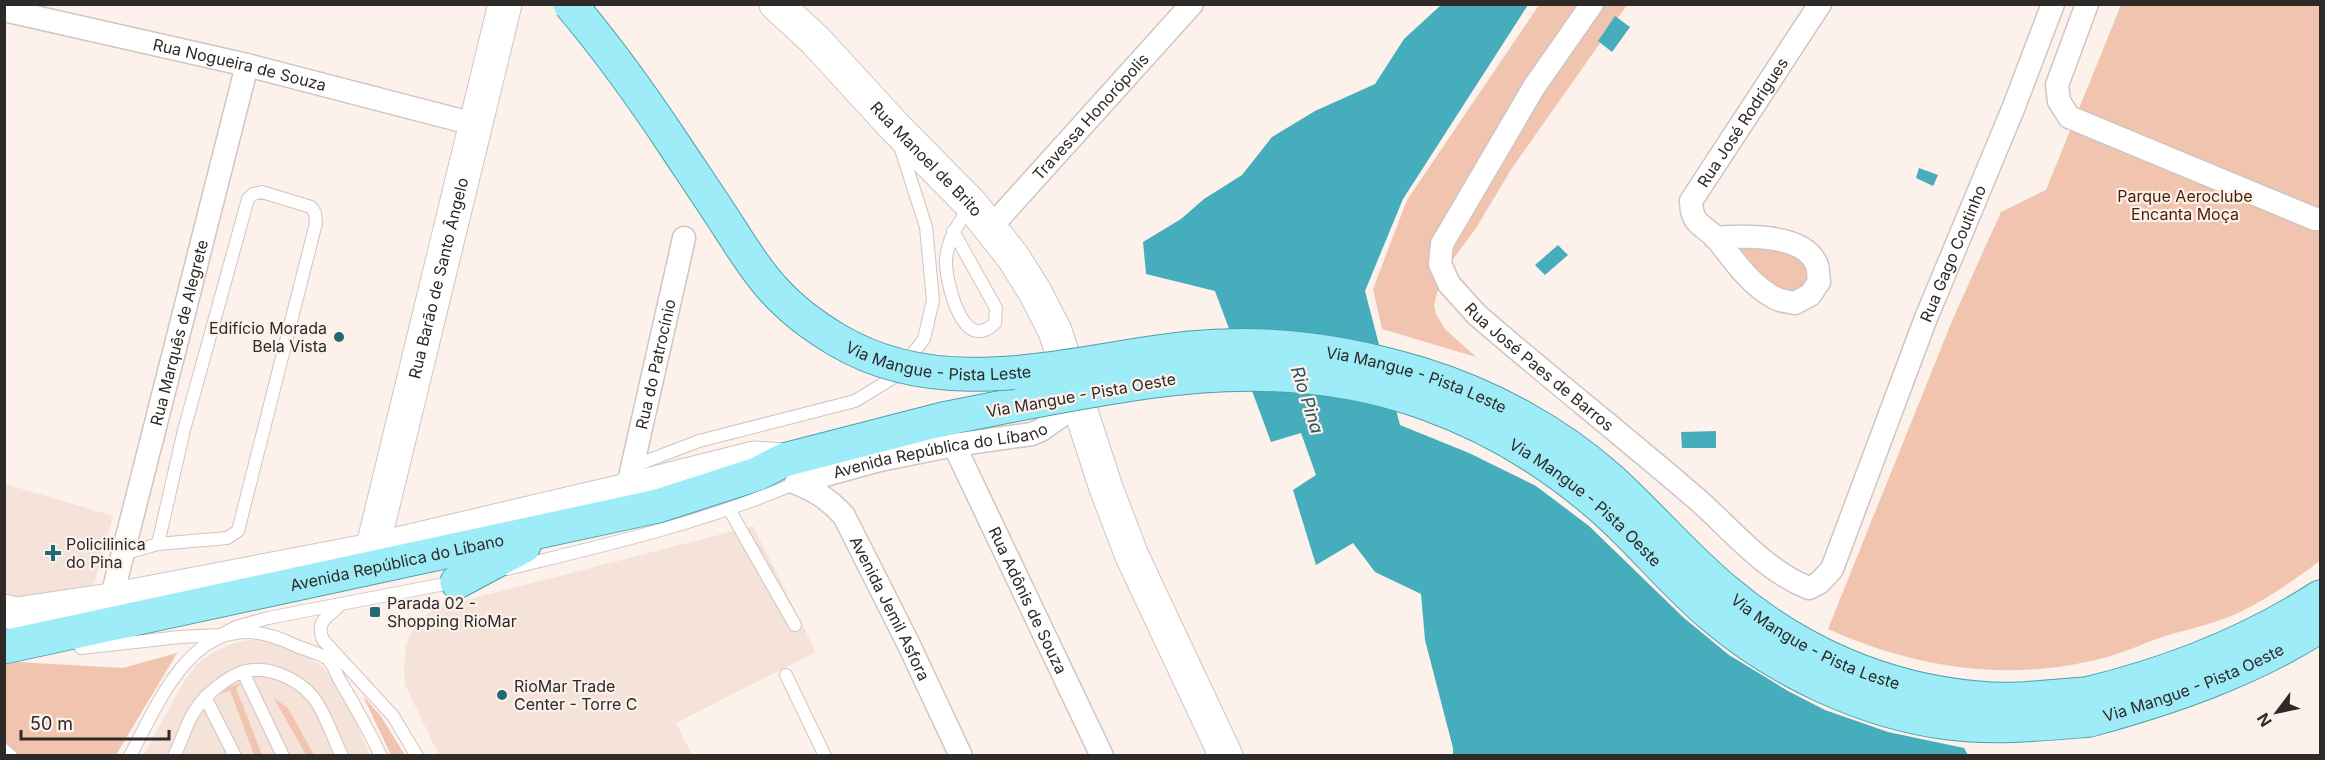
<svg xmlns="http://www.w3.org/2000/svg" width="2325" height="760" font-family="Inter,sans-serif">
<rect width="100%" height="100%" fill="#fcf1eb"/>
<!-- built -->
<path fill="#f5e2d9" d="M5 484 113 516 92 591 5 607Z
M753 526 816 652 676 723 692 755H439L405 685 404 668 406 646 410 635 420 620 435 608Z
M249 640 267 641 306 656 322 666 344 696 370 755 143 756 183 683 196 665 212 653 231 644Z"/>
<!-- green -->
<path fill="#f0c4af" d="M1539 5H1627L1512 168 1476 228 1442 274 1434 305 1436 314 1445 329 1476 357 1382 329 1373 289 1407 200Z
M2121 5H2320V561C2295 579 2268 599 2240 612 2216 624 2187 629 2162 637 2144 643 2126 652 2107 657 2012 683 1917 669 1828 629L1952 321 2001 212 2046 190Z
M1725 239 1798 251 1814 282 1785 297Z
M177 653 116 755 5 756V665L16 662 123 668Z
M243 682 236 688 262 755H254L230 690 221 694 229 687Z
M363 696 380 715 405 755H391Z
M274 698 288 708 314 755H306Z"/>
<!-- water -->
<path fill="#46adbc" d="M1441 5H1528L1403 199 1365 291 1400 425 1469 453 1536 486 1589 526 1684 618 1729 655 1788 691 1825 710 1888 732 1964 748 1968 755H1453V748L1425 640 1421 594 1375 572 1353 543 1316 565 1293 490 1316 475 1301 433 1271 442 1215 291 1146 274 1143 242 1181 219 1204 199 1242 175 1272 137 1315 111 1375 84 1404 39Z
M1615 16 1630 27 1612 52 1598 41Z
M1919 168 1938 175 1933 186 1916 178Z
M1558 245 1568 255 1545 275 1535 265Z
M1716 431V448H1682L1681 432Z"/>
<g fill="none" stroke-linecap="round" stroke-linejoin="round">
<!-- lane casing -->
<g stroke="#d0c5c0" stroke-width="14">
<path id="lane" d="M953 231 996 308 995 323C991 327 986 331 979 331 958 332 945 277 946 260 947 239 959 223 970 206
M634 466 699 441 855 401 896 376 924 339 933 300 926 227 900 146
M729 509 795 625
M123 554 158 544 227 538 238 531 316 223 315 213 311 207 262 192 253 194 248 199 184 430 158 544
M507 569C605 545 703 523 796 483
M340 605C328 617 315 621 323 640L393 716 417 756
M81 648 180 637 221 635 236 627 268 618 455 582
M243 672 283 756
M786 675 825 756
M205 697 235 756
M4 750 11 756
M130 756C165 689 202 598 294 645 303 649 322 654 328 659 333 664 336 673 339 679 354 704 368 729 381 756
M174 756C182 741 186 723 196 709 205 695 226 678 242 672 267 664 298 679 313 697 325 712 333 738 342 756"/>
</g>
<!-- street casing -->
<g stroke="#d0c5c0" stroke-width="25">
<g id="street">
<path id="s1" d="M1592 4 1534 87 1442 244 1440 264 1449 284 1477 315C1550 378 1625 437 1698 500 1733 531 1765 571 1809 588L1819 583 1832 569 1926 318 2013 109 2053 4"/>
<path d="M2087 4 2057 85 2059 101 2069 117 2315 219H2320"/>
<path id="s2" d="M4 10 247 65 474 124"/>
<path id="s3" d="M990 228 1192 4"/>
<path id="s4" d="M1715 238C1742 236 1802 233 1816 263 1819 268 1818 277 1819 282L1810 295 1795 303C1789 302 1782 301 1777 299 1752 287 1734 261 1718 240 1703 223 1692 227 1691 201L1820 4"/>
<path id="s5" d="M954 445 1102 756"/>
<path id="s6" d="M796 483C816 491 830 500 844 516L909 645 961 756"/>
<path id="s7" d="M796 483 880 460 954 445 1032 434 1041 430 1079 403"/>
<path id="s8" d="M627 490 684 238"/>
<path id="s9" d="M111 600 247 65"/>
</g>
</g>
<!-- secondary casing -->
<g stroke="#d0c5c0" stroke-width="35">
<g id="secondary">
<path id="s10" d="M776 4 815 40 894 126 971 204 1013 257 1035 292 1055 331 1106 488 1132 556 1226 756"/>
<path id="s11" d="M372 550 505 4"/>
<path d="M4 611 17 614 111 600 372 550 627 490 754 458 784 460"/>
</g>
</g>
<!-- primary casing -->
<g stroke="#4da0ac" stroke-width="35">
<g id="primary">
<path d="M457 582 524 546"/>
<path id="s12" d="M4 647 658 506 757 474 784 460 943 419 1024 403"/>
<path d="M2086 694C2169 674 2249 643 2320 597"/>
<path id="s13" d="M2090 720C2170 698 2250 671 2320 626"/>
</g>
</g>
<!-- lane -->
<use href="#lane" stroke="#fff" stroke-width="12"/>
<!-- street -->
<use href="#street" stroke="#fff" stroke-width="22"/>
<!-- secondary -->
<use href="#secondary" stroke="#fff" stroke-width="33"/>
<!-- primary -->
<use href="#primary" stroke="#9eecf8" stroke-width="33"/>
<!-- primary-bridge casing -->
<g stroke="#4da0ac" stroke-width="35" stroke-linecap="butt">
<g id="primary-bridge">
<path id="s14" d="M570 4C609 50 644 99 677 149 695 176 714 204 732 232 744 251 758 273 774 290 791 309 815 327 837 340 946 405 1074 360 1190 348 1268 340 1346 351 1421 374 1489 395 1556 431 1609 478 1649 514 1684 556 1726 591 1798 652 1884 690 1978 698 2014 702 2051 696 2086 694"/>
<path id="s15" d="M1024 403C1162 377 1288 354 1425 403 1493 427 1556 466 1610 515 1646 548 1677 587 1715 618 1779 672 1865 712 1948 723 1995 729 2043 724 2090 720"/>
</g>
</g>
<!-- primary-bridge -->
<use href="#primary-bridge" stroke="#9eecf8" stroke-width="33"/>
</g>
<!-- markers -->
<g fill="#216b75" stroke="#fcf1eb" stroke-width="2">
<circle cx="339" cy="337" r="6"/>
<path d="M50 544h6v6h6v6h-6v6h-6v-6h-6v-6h6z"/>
<rect x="369" y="606" width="12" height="12" rx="3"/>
<circle cx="502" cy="695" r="6"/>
</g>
<g text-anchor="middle" stroke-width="4.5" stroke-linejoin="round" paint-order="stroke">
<!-- street labels -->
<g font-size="16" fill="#2e2a28" stroke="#fcf1eb">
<text dy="6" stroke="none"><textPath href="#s2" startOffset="242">Rua Nogueira de Souza</textPath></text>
<text dy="6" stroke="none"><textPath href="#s3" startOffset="150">Travessa Honorópolis</textPath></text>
<text dy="6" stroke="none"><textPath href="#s4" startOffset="408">Rua José Rodrigues</textPath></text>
<text dy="6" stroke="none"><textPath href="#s10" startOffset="216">Rua Manoel de Brito</textPath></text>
<text dy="6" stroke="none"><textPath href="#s1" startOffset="1166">Rua Gago Coutinho</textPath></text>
<text dy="6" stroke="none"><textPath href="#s11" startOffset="280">Rua Barão de Santo Ângelo</textPath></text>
<text dy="6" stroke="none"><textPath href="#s9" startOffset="276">Rua Marquês de Alegrete</textPath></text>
<text dy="6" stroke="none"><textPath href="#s14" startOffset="538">Via Mangue - Pista Leste</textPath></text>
<text dy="6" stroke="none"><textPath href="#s8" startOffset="129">Rua do Patrocínio</textPath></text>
<text dy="6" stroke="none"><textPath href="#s1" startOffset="448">Rua José Paes de Barros</textPath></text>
<text dy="6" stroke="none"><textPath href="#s14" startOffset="1024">Via Mangue - Pista Leste</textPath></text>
<text transform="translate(1081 395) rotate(-10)" y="6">Via Mangue - Pista Oeste</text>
<text dy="6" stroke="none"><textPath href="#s7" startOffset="148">Avenida República do Líbano</textPath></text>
<text dy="6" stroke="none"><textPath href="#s15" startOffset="597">Via Mangue - Pista Oeste</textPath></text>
<text dy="6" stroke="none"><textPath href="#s12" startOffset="402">Avenida República do Líbano</textPath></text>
<text dy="6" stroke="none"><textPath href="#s5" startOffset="172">Rua Adônis de Souza</textPath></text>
<text dy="6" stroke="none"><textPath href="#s6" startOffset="162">Avenida Jemil Asfora</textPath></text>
<text dy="6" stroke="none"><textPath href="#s14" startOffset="1510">Via Mangue - Pista Leste</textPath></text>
<text dy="6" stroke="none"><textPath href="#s13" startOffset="110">Via Mangue - Pista Oeste</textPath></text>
</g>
<!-- park labels -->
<g font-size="16" fill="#4b1f05" stroke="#fcf1eb">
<text x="2185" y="202">Parque Aeroclube<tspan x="2185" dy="18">Encanta Moça</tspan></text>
</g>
<!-- poi labels -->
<g font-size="16" fill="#2e2a28" stroke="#fcf1eb" text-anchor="start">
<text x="327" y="334" text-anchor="end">Edifício Morada<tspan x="327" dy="18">Bela Vista</tspan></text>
<text x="66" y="550">Policilinica<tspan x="66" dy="18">do Pina</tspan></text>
<text x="387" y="609">Parada 02 -<tspan x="387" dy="18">Shopping RioMar</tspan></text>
<text x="514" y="692">RioMar Trade<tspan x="514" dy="18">Center - Torre C</tspan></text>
</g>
<!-- water labels -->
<g font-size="18" font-style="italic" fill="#29565d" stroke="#fcf1eb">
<text transform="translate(1307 400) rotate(72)" y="6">Rio Pina</text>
</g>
</g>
<!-- border -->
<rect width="2325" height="760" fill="none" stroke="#2e2a28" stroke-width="12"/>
<!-- north arrow -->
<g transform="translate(2277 712) rotate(238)" stroke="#fcf1eb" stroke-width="4.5" paint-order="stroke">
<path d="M0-4.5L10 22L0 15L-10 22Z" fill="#2e2a28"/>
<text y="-9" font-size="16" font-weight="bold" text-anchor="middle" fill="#2e2a28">N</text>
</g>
<!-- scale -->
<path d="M21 730v9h148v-9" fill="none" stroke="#2e2a28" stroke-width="3"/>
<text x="30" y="730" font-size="18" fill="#2e2a28" stroke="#fcf1eb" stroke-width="4.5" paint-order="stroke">50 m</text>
</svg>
